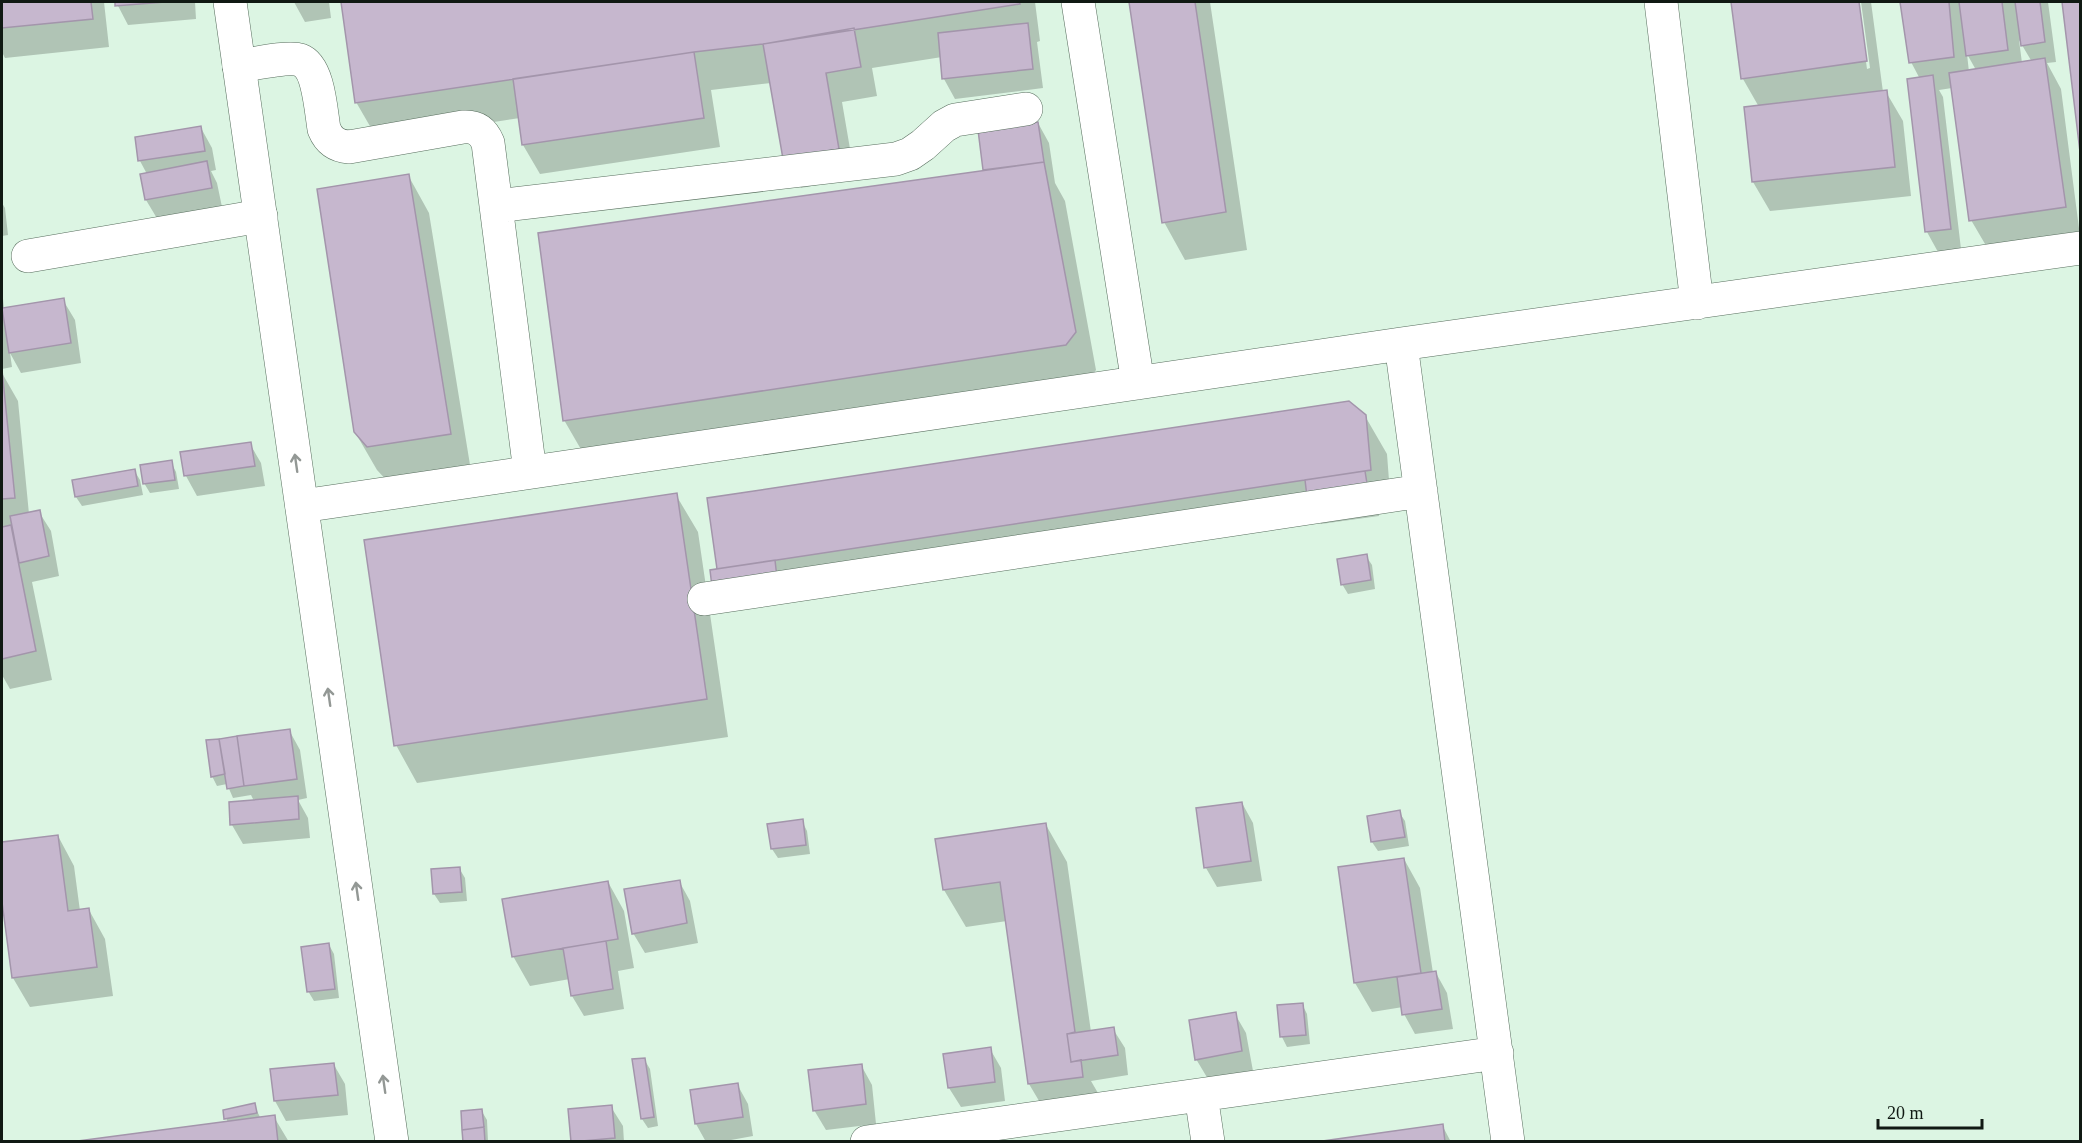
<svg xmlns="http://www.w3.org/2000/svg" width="2082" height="1143" font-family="'Times New Roman',serif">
<rect width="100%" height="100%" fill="#dcf5e3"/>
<!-- shadow -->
<path fill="#0003" fill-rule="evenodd" d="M2 2H104L109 47 5 58 2 52Z
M116 2H195L196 19 128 25Z
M294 2H329L331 18 305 22Z
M342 2H1035L1040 41 1037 42 1043 88 955 99 944 79 942 57 872 68 877 96 842 102 855 178 801 188 785 158 771 83 711 90 720 147 540 174 523 145 520 118 378 140 356 102Z
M1131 2H1210L1247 250 1185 260 1164 222Z
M1732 2H1858L1867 69 1870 68 1861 2H1871L1883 92H1886L1903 121 1911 196 1770 211 1753 182 1759 107 1743 79Z
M1902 2H2048L2056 62 2047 63 2061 89 2080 236 1988 249 1971 220 1952 88 1939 90 1943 97 1961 249 1938 252 1927 232 1909 80 1920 79 1911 62ZM2019 40 2032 62 2022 63ZM1967 54 1976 70 1969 72Z
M2064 2H2080V139Z
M1038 123 1049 143 1055 183 1065 201 1096 370 1087 382 586 458 564 420 986 172 980 131Z
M201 128 212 148 216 170 211 171 217 183 222 207 158 220 146 200 142 175 147 174 140 161 136 138Z
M408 175 429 213 471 471 390 484 377 470 355 432Z
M2 203 5 208 8 235 2 236Z
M2 288 4 309 63 300 75 320 81 363 21 373 10 353 12 367 2 369Z
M2 373 18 401 29 514 39 512 51 531 59 576 32 582 52 680 10 689 2 675Z
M1365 416 1387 454 1391 507 1378 509 1379 516 1321 524 1318 518 740 606 711 572Z
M250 444 261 463 265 486 197 496 186 476 182 453Z
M171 462 176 472 179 489 150 493 144 483Z
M134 470 140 480 143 495 82 506 76 497 73 481Z
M676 495 698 532 728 737 417 783 396 745Z
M1366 556 1372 565 1375 589 1348 594 1342 584Z
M289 730 300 750 307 798 298 800 308 818 310 838 243 844 232 825 254 801 251 795 233 798 227 784 217 786 212 776Z
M1242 803 1253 823 1262 881 1217 887 1206 868Z
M1399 812 1405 821 1409 846 1378 851 1372 842Z
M802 821 807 831 810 854 778 858 772 849Z
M1046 825 1067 862 1091 1032 1113 1029 1125 1048 1128 1075 1091 1081 1102 1100 1051 1121 1029 1084 1007 921 966 927 944 890Z
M58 836 74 866 80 911 89 910 105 939 113 996 30 1007 13 978 2 890V844Z
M1404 859 1420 888 1433 973H1436L1447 993 1453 1029 1415 1034 1404 1014 1403 1007 1372 1012 1355 983 1340 869Z
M459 868 465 878 467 901 440 903 434 894Z
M679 881 690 901 698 943 645 953 633 933Z
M608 882 624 911 634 968 618 971 624 1009 584 1016 572 996 570 979 530 986 513 956Z
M329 945 334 954 339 998 314 1001 308 991Z
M1302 1004 1307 1014 1310 1044 1287 1047 1282 1037 1279 1006Z
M1235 1014 1246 1033 1253 1071 1208 1079 1196 1059Z
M990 1049 1001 1068 1005 1101 961 1107 949 1088Z
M644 1059 650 1069 658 1126 648 1128 642 1119Z
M334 1065 345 1084 348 1115 286 1121 275 1101 272 1070Z
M861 1065 872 1085 876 1124 826 1130 814 1110Z
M737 1084 748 1104 753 1136 720 1142H706L696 1124Z
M254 1105 261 1119 274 1117 289 1142H82L228 1123 224 1111Z
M611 1107 623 1126 624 1142H573Z
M481 1110 487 1120 488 1142H464Z
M1442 1125 1451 1142H1328Z"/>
<!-- building -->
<path fill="#c6b7ce" stroke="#a395ab" stroke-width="1.5" d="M2 2H91L93 19 2 28Z
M115 2H165L115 6Z
M341 2H1019L1020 4 763 44 694 52 355 103Z
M1129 2H1195L1226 212 1162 223Z
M1731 2H1859L1867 61 1741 79Z
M1900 2H1949L1954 57 1909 63Z
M1959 2H2002L2008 50 1966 56Z
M2015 2H2040L2045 42 2021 46Z
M2062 2H2080V152Z
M1028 23 1033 69 942 79 938 33Z
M854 28 861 67 826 73 839 149 783 159 763 44Z
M694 52 704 118 522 145 513 79Z
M2045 58 2066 207 1969 221 1949 73Z
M1933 75 1951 229 1925 232 1907 79Z
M1887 90 1895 167 1752 182 1744 107Z
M1038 122 1044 162 983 170 978 130Z
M201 126 205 151 138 161 135 137Z
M207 161 212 188 145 200 140 174Z
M1044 162 1076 332 1066 345 563 421 538 233Z
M409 174 451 434 367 447 354 432 317 189Z
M64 298 71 343 9 353 2 308Z
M2 370 15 498 2 499Z
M1349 401 1366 415 1371 470 717 569 707 498Z
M251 442 255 466 184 476 180 452Z
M172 460 175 480 143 484 140 465Z
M135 469 138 486 75 497 72 480Z
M1365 471 1369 496 1308 505 1305 480Z
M677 493 707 699 394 746 364 540Z
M40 510 49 556 19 563 10 516Z
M11 525 36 651 2 659V527Z
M1367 554 1371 580 1341 585 1337 559Z
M775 560 777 578 712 587 710 570Z
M290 729 297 779 244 786 237 736Z
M237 736 244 786 227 789 219 739Z
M219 739 225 774 211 777 206 740Z
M298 796 299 819 230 825 229 802Z
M1242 802 1251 861 1204 868 1196 808Z
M1400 810 1405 837 1371 842 1367 816Z
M803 819 806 845 771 849 767 824Z
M1046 823 1075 1032 1067 1034 1071 1062 1081 1060 1083 1077 1028 1084 1000 882 943 890 935 839Z
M58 835 68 911 89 908 97 967 12 978 2 902V842Z
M1404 858 1421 973 1354 983 1338 867Z
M460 867 462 892 433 894 431 869Z
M680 880 687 923 632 934 624 889Z
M608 881 618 939 512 957 502 899Z
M606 941 613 989 571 996 563 948Z
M329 943 335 989 307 992 301 947Z
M1436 971 1442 1009 1402 1015 1397 977Z
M1303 1003 1306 1035 1280 1037 1277 1005Z
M1236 1012 1242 1051 1195 1060 1189 1020Z
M1114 1027 1118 1055 1071 1062 1067 1034Z
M991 1047 995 1082 948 1088 943 1054Z
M645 1058 654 1117 641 1119 632 1059Z
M334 1063 338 1095 274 1101 270 1069Z
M862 1064 866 1104 813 1111 808 1070Z
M738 1083 743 1117 695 1124 690 1090Z
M255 1103 257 1113 224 1119 223 1110Z
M612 1105 615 1138 571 1142 568 1109Z
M482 1109 484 1127 462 1130 461 1111Z
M275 1115 278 1142H70Z
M1443 1124 1445 1142H1323V1141Z
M484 1127 485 1142H463L462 1130Z"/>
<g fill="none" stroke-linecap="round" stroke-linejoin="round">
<!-- minor casing -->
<g stroke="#586e5e" stroke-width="34">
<path id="minor" d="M1078 2 1138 383
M1661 2 1697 303
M239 66C253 64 289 56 300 60 319 67 321 112 324 129 329 141 336 146 349 147L463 127C476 126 483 131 488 143L530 472
M496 206 896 159 910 154 923 145 944 126 955 120 1026 109
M28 256 261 216
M1401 344 1508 1142
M302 506 1401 344 2080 248
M704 599 1421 491
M1201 1095 1208 1142
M867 1142 1497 1053"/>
</g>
<!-- major casing -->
<g stroke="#586e5e" stroke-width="34">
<path id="major" d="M230 2 392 1142"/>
</g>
<!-- minor -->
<use href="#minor" stroke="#fff" stroke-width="33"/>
<!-- major -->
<use href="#major" stroke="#fff" stroke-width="33"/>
</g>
<!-- one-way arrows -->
<defs><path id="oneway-shaft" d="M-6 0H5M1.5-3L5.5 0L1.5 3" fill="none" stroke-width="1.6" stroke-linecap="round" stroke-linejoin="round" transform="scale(1.5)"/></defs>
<g stroke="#939895">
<use href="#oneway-shaft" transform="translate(296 463) rotate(-98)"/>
<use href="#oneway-shaft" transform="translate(329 697) rotate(-98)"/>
<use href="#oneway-shaft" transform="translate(357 891) rotate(-98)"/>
<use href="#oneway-shaft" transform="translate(384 1084) rotate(-98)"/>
</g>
<!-- border -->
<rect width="2082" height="1143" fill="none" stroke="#101913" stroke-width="6"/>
<!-- scale -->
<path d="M1878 1119v9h104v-9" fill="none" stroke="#101913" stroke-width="3"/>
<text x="1887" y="1119" font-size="18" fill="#101913" stroke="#dcf5e3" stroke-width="4.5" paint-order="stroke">20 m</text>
</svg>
